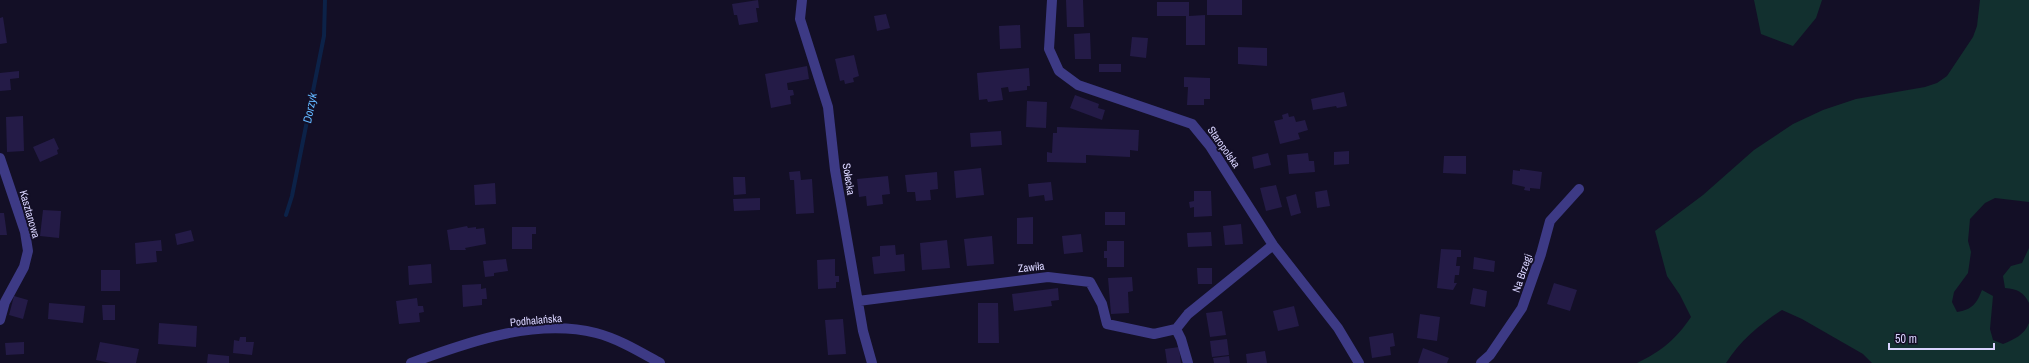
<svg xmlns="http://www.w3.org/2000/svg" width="2029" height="363" font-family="'Archivo Narrow',sans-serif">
<rect width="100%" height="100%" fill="#130f26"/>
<!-- green -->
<path fill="#12302f" d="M1754 0H1822L1816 18 1793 46 1761 34Z
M1980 0H2029V202L1995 198 1985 203 1970 219 1968 241 1971 252 1968 273 1954 292 1952 302 1957 312C1972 310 1977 303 1982 290L1993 296 1990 329 1993 340 2003 344C2015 339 2024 335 2029 323V363H1872L1863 354 1802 319 1782 310C1760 324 1740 341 1726 363H1637C1662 351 1676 339 1691 317L1680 295 1667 276 1655 231 1703 195 1754 150 1793 124 1823 110 1856 99 1925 87 1937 83 1947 76 1973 37 1977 26Z
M2029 248V303C2024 292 2017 289 2005 288L2003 276 2011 266 2022 263Z"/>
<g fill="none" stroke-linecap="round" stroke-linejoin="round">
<!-- stream -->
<path stroke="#0c2248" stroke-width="4" d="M286 215 292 196 324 36 325 0"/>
</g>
<!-- building -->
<path fill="#241b47" d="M758 0 759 8H756L758 22 739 25 737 15H734L732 4Z
M1066 0H1083L1084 27H1067Z
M1207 0H1242V15H1207Z
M1157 2H1189V16L1205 15V45H1186V16H1157Z
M886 14 890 28 877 31 874 16Z
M3 17 7 43 0 44V18Z
M1020 25 1021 48 1000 49 999 26Z
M1090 33 1091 59H1075L1074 34Z
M1132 37 1148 38 1146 58 1130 56Z
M1238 47 1267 48V66L1238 64Z
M854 55 859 76 853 78 854 82 845 84 844 80 840 81 835 59Z
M1099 64H1121V72H1099Z
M807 66 809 79 787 83 788 90H793L794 95 790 96 791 104 771 108 765 74Z
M1029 68 1030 86H1027V90L1009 92 1008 87 1001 88 1003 100 988 102 987 99 979 100 977 73Z
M19 71V78L10 79 11 90 0 91V73Z
M1184 77 1210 78V99H1204V105H1187L1188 87H1184Z
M1344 92 1347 106 1337 108 1336 106 1313 110 1311 99Z
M1075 95 1099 104 1098 108 1105 110 1102 120 1070 108Z
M1027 101 1047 102 1046 128 1026 127Z
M1288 113 1289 117 1294 116 1296 122 1305 120 1308 130 1298 133 1300 139 1280 144 1274 121 1283 119 1282 115Z
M23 116 24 151 7 152 6 117Z
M1057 127 1139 130 1138 151 1130 150V157L1086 155V163L1047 162V152L1052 153 1053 133H1057Z
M1001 131 1002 145 971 147 970 133Z
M54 138 59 149 57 150 58 154 40 162 33 147Z
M1349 151V164L1334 165V152Z
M1268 153 1271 165 1254 169 1252 157Z
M1308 153 1309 161H1314L1315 172 1289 174 1287 155Z
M1444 156H1466V174L1443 173Z
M981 168 984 195 956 198 954 171Z
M1520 169 1542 172 1540 189 1530 188V191L1524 190 1525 187 1512 184 1513 170 1520 171Z
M800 171 801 180 812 179 814 213 796 214 794 180H790L789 172Z
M937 172 938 189 930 190 931 200 916 201 915 192H907L905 175Z
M888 176 890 194 882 195 883 204 867 206 866 196 859 197 857 179Z
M733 177H745L746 194 734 195Z
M1051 182 1053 200 1045 201 1044 195 1029 197 1028 184Z
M495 183 496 204 475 205 474 185Z
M1276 185 1282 207 1266 211 1260 188Z
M1327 190 1330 206 1317 208 1315 192Z
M1194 191H1211L1212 216 1194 217V207L1190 208 1189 202 1194 201Z
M1296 194 1301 213 1291 216 1286 197Z
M760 198V210L734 211 733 199Z
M43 210 61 211 59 238 40 236Z
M1105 212H1125V225H1105Z
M0 213H4L7 235H0Z
M1033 217V244H1017V218Z
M1241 224 1243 244 1225 245 1223 226Z
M467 226 468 228 476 227V229L484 228 486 244 465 248 466 250H450L447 230Z
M512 227H536V234H532V249H512Z
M191 230 194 241 177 245 175 234Z
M1211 232 1212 246 1188 247 1187 233Z
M1081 234 1083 252 1064 254 1062 236Z
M992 236 994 264 967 266 964 239Z
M161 240 162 251H156L157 262 136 264 135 243Z
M947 240 950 268 922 270 920 243Z
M1107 241H1124V267H1107V258H1104V251H1107Z
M895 245 896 255 904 254 905 271 874 274 872 257 880 256V246Z
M1441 249 1461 250V257H1457L1456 266H1460L1459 275H1455L1454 283H1457L1453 290 1437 288Z
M1474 257 1495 261 1494 272 1473 269Z
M506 259 508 271 494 273V276L485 277 483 261Z
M835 259V276H839V282H836V288L818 289 817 260Z
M431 264 432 283 409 285 408 266Z
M1197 268H1212V284H1198Z
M101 270H120V291H101Z
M1132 277 1133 291 1128 292 1129 313 1111 314 1108 278Z
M1554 283 1577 290 1570 311 1547 304Z
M481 284V289L486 288 487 299H482V305L463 307 462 285Z
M1058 288 1059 300 1051 301 1052 306 1014 311 1012 294Z
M1473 288 1487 291 1485 307 1470 304Z
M14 296 28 300 23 319 9 315Z
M417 298 418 306H423L424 312 419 313 420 322 399 324 396 301Z
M49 303 85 306 83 323 48 319Z
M978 303H998L999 343H978Z
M102 305H115V320H103Z
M1294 306 1299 326 1278 331 1273 311Z
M1222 311 1226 335 1210 337 1206 313Z
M1420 314 1440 317 1437 341 1417 338Z
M843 319 846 354 828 355 825 320Z
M159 323 197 326 196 347 158 344Z
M1393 333 1395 346 1390 347 1391 355 1372 358 1369 337Z
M240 337H246V342H254L252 355 233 353 234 340 239 341Z
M1227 339 1229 355 1212 357 1210 341Z
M24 342V354L6 355 5 343Z
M100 342 139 349 136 363H110L96 360Z
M1179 347 1181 363H1167L1165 349Z
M1423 348 1449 358 1447 363H1418Z
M1265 351 1267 363H1247L1246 354Z
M208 354 229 356V363H207Z
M1229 356 1230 363H1214L1213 358Z"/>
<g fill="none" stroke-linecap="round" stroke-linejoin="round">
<!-- minor -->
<path stroke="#3d3a85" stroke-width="10" d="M802 0 800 19 828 107 835 170 863 331 872 363
M1052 0 1049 49 1059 71 1078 85 1192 124 1210 146 1273 245 1338 328 1359 363
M0 158 25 232 28 251 24 267 5 302 0 320
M858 301 1048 277 1090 282 1102 304 1107 324 1154 334 1176 329
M1176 329 1188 314 1273 245
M1176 329 1181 339 1188 363
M1481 363 1490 355 1522 308 1541 254 1550 221 1579 189"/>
<!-- tertiary -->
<path stroke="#3d3a85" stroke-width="10" d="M411 363C468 342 535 318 596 333 619 339 640 352 660 363"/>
</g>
<g text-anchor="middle" stroke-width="4" stroke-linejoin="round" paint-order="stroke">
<!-- street labels -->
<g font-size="11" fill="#d9d4ff" stroke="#130f26">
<text transform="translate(1224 147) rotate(55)" y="4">Staropolska</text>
<text transform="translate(849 179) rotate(81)" y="4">Sołecka</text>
<text transform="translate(30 214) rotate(74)" y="4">Kasztanowa</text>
<text transform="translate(1031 267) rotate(-6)" y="4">Zawiła</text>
<text transform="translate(1522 273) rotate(-71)" y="4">Na Brzegi</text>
<text transform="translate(536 320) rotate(-5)" y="4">Podhalańska</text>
</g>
<!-- water labels -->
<g font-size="12" font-style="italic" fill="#62b6ff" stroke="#130f26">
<text transform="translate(310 108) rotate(-79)" y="4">Dorzyk</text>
</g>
</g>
<!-- scale -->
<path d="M1889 343v6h105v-6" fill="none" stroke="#d9d4ff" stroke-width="2"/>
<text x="1895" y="343" font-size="12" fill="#d9d4ff" stroke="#130f26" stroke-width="3" paint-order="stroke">50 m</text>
</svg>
